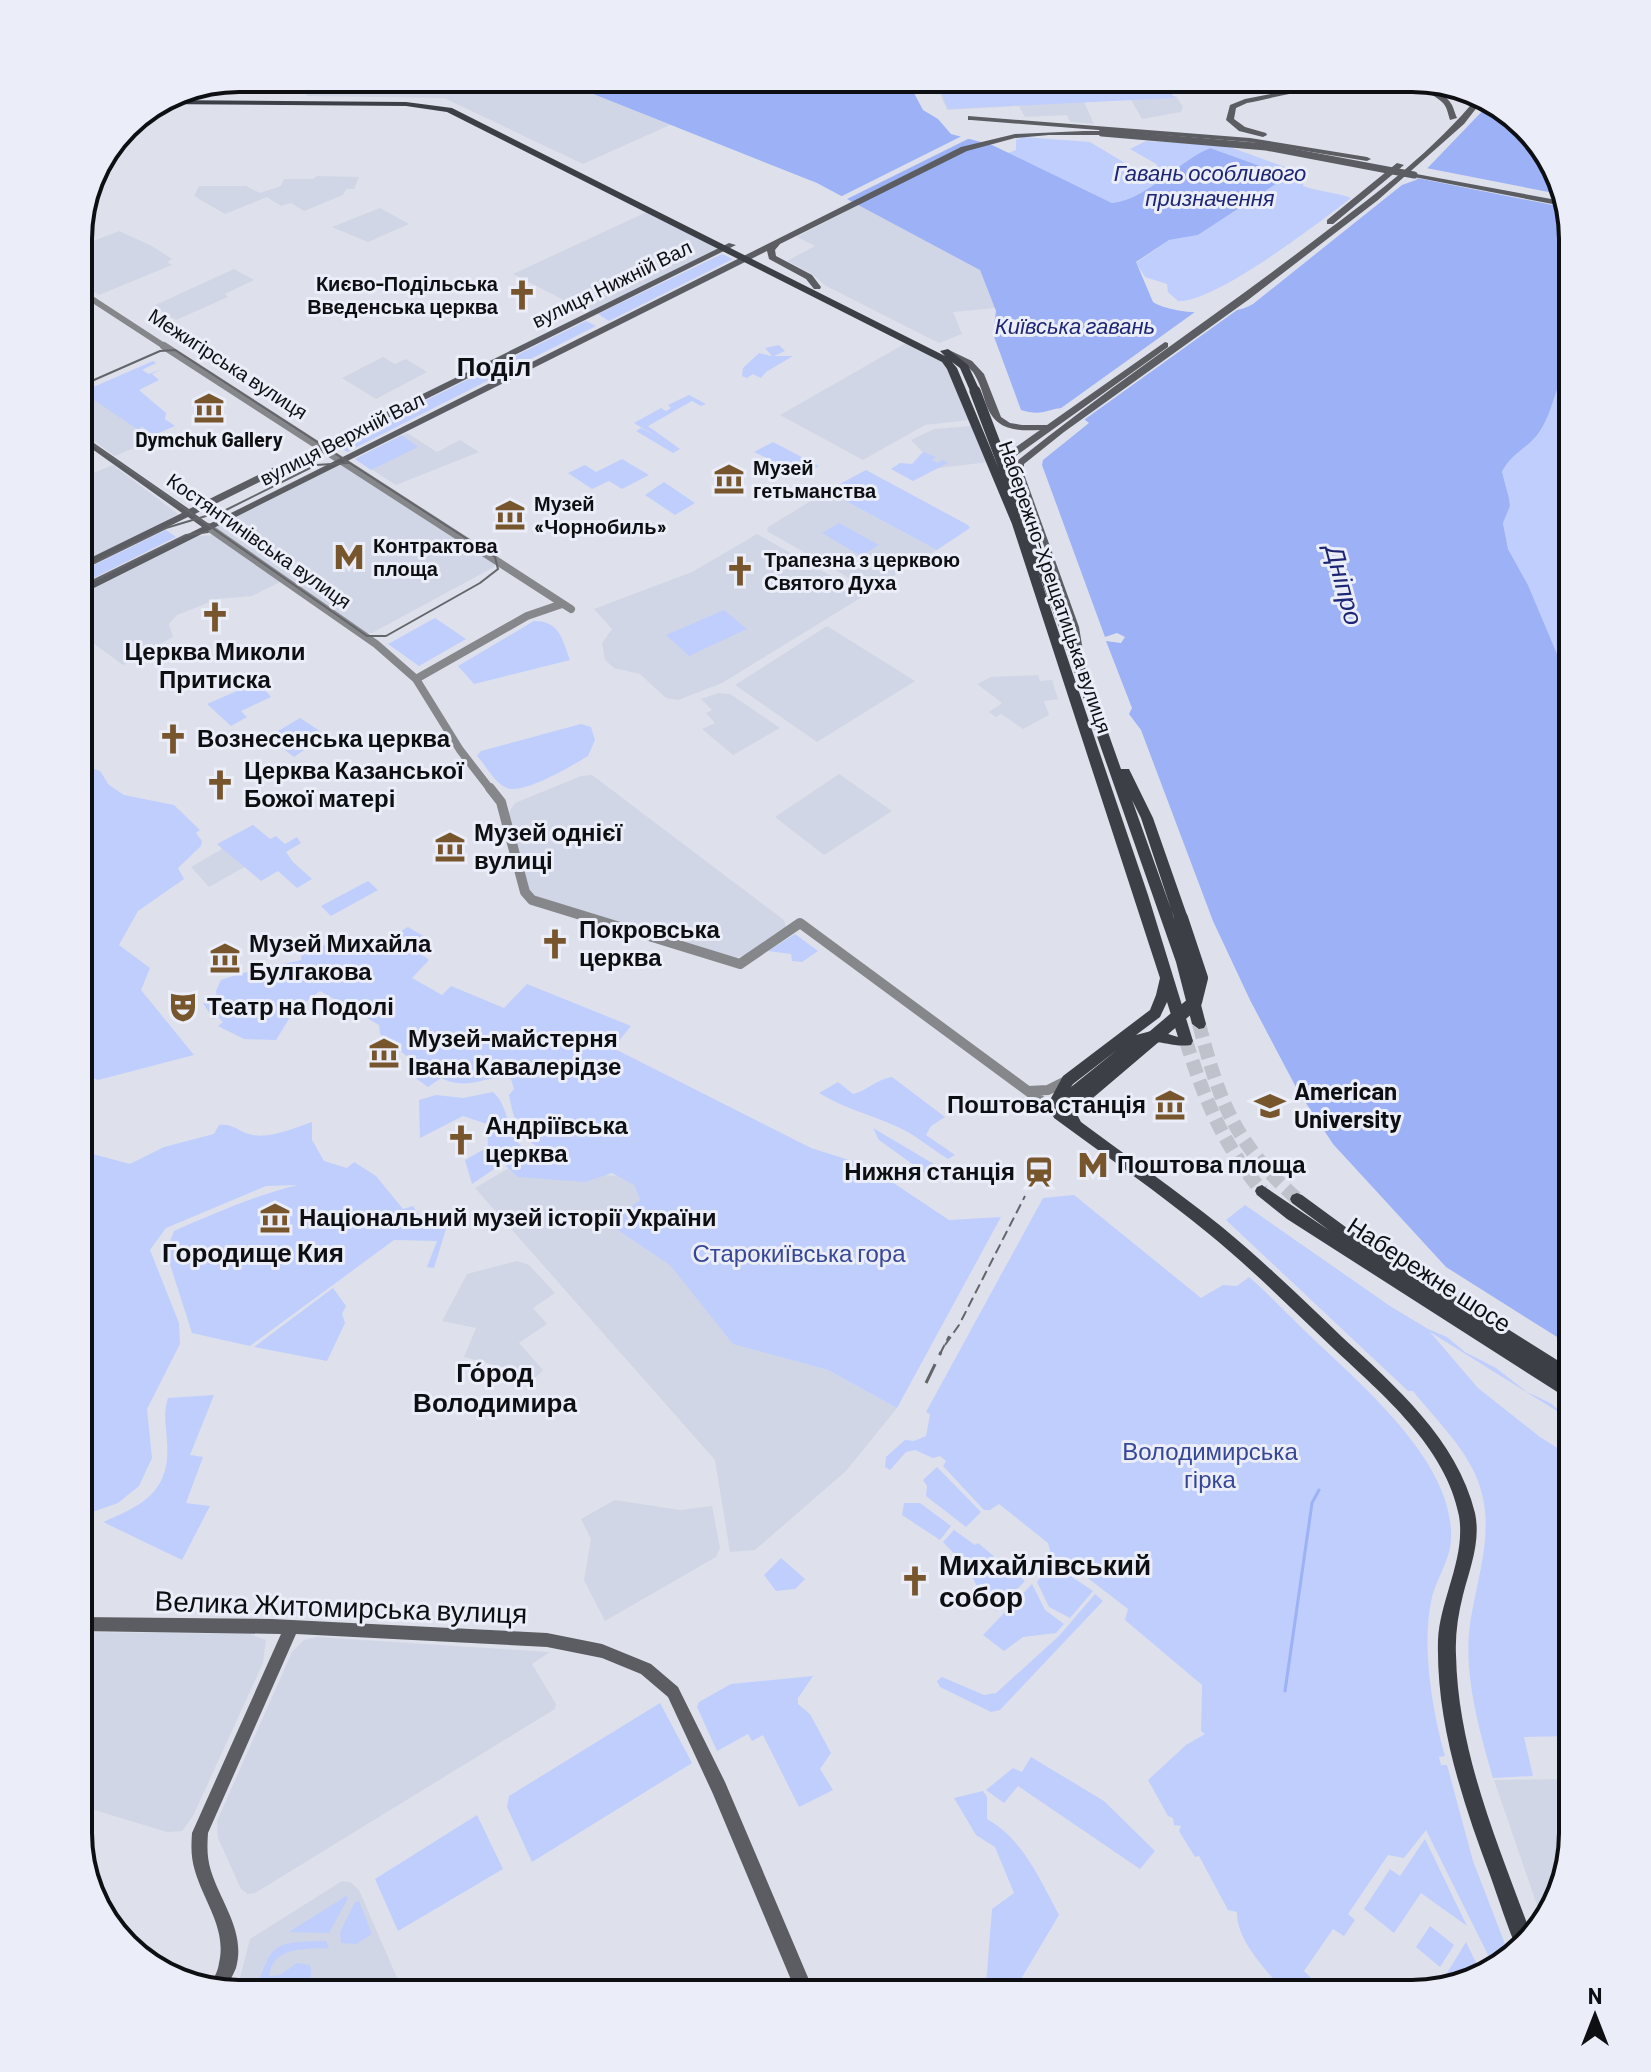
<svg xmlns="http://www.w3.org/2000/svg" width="1651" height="2072" font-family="Barlow,sans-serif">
<rect width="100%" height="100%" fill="#dee1eb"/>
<!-- built -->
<path fill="#d0d6e6" d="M309 78H553L670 125 583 164 444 98 306 96 312 82Z
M933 78H1199L1203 85 1165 87 1169 96H1176L1183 107 1181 112 1142 119 1130 98 1084 102 1094 124 1070 122 1067 115 1025 117 1019 106 947 110Z
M317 176 359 177 354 189H346L343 195 304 211 291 203 281 206 267 197 225 214 194 196 199 186H246L260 193 281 186 284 179H313Z
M858 205 979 268 995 308 953 312 962 334 939 343 826 286 812 274 787 261 815 246 797 237Z
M380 208 409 224 368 242 332 227Z
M649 211 717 249 589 313 513 274Z
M119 231 152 246 172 259 167 262 172 265 99 295 78 282V255L88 251 80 246Z
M234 269 254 280 225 294 228 297 176 320 153 306Z
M906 343 945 363 969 420 925 425 863 460 780 415Z
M383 357 395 364 406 359 427 372 376 399 342 378Z
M79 390 157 438 115 456 78 430Z
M971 426 989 462 938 468 911 440 934 429Z
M407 433 437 452 460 440 479 452 396 485 355 459Z
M342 463 495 564 494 567 372 633H365L215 527Z
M113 465 178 514 78 566V479Z
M827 491 937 550 870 590 767 531 768 527Z
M757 534 860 592 862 597 722 683 678 700 666 698 640 674 614 668 605 660 602 643 612 629 594 609 692 572Z
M215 535 282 581 252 596 218 599 177 615 169 624 173 637 123 665 78 632V595L198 536Z
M827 626 915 681 817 742 735 685Z
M1038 675 1040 681 1052 680 1058 699 1044 701 1049 715 1023 729 1001 714 996 717 989 712 1002 703 977 684 991 677Z
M718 693 730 694 780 728 733 755 702 729 715 723 706 713 712 710 701 699Z
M839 774 892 811 824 855 775 817Z
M592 775 784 920 786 927 747 954 736 958 542 901 529 891 509 814 511 809 515 803 581 776Z
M253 825 280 847 209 887 191 867 222 849 219 845Z
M511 1167 585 1182 603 1175 621 1176 634 1185 640 1200 773 1355 828 1370 897 1408 846 1471 755 1550 730 1552 715 1460 475 1188Z
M517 1261 529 1265 555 1293 533 1308 547 1324 519 1343 543 1370 528 1385 502 1367 464 1357 476 1328 442 1321 467 1274Z
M615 1500 680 1510 712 1506 720 1548 716 1557 605 1621 584 1580 591 1539 581 1519Z
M78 1632 250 1634 266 1640 263 1663 193 1816 182 1831 167 1832 78 1805Z
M316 1637 550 1652 532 1664 556 1704 555 1709 255 1893 248 1894 241 1889 218 1838 217 1821 292 1652 304 1640Z
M1573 1779V1834L1556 1905 1542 1920 1494 1780Z
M342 1881 350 1882 359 1890 404 1994 236 1993 250 1939Z"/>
<!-- green -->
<path fill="#bfcefd" d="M935 78H1163L1174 98 948 109Z
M1023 137 1090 142 1140 172 1158 165 1130 149 1146 141 1224 145 1299 172 1304 180 1303 186C1320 192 1335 192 1351 198 1319 223 1214 303 1178 301L1168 292 1167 284 1145 277 1136 263 1169 240 1198 235 1287 176 1210 148C1178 161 1146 200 1112 203L1008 153 1016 150V140Z
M722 254 733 259 609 321 598 314Z
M586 321 596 326 503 373 493 367Z
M779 345 785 351 774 356H793L766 372 761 378 753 374 747 378 742 376 743 368 759 353 772 356 765 348Z
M153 361 156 363 142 370 149 374 162 369 152 374 159 380 139 390 166 413 165 419 175 426 154 435 142 427 137 429 82 392Z
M1573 364V692L1528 585 1508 549 1503 522 1510 506 1509 498 1502 472C1510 454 1530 447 1540 431 1555 409 1552 383 1573 364Z
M479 374 489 380 347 452 336 445Z
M689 395 706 404 701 406 692 401 648 426 680 449 673 453 636 431 641 428 656 436 634 423 661 408 666 411 671 408 668 405Z
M402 435 418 447 371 470 355 459Z
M773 442 819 466 802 475 754 452Z
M923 452 936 457 932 460 937 463 943 460 948 463 913 481 891 469 900 463 912 464Z
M622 459 649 475 622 489 609 481 592 489 568 473 585 465 596 472Z
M866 470 968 525 970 528 937 550 827 491Z
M664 482 695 503 675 515 645 495Z
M839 523 879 545 861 556 822 533Z
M166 530 176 537 78 586V573Z
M724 610 747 629 689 656 666 635Z
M435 618 466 639 419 666 388 644Z
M534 621C560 621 562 639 570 660L474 684 458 666Z
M258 682 271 697 241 711 247 717 231 726 207 704Z
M300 718 326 735 294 757 268 737Z
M581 724 591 727 595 740 588 756C573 765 523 795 507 788 495 784 486 765 477 756L481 751Z
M78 738 90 748 79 757 83 765 100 771 109 785 124 795 174 805 200 830 196 833 202 841 201 846 178 868 184 879 138 911 119 945 150 968 141 990 194 1055 98 1080 78 1072Z
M253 825 270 839 276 836 285 844 297 837 301 843 286 852 293 862 312 879 297 888 278 871 261 881 217 844Z
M368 881 378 890 331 916 321 906Z
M408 927 425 937 414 949 429 960 412 978 442 995 451 986 504 1008 527 984 631 1026 613 1048 811 1148 868 1166 949 1220 1001 1217 897 1408 828 1370 733 1344 670 1265 609 1224 640 1200 634 1185 612 1173 585 1182 518 1177 506 1166V1161L472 1184 465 1160 488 1147 487 1124 463 1116 420 1138 419 1100 436 1095 463 1098 493 1092C513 1109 503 1144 537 1155L542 1149C520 1139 513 1118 509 1095L514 1089 511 1079C492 1071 471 1093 441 1078L428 1087 406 1071 415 1063 380 1034 379 1025 320 991 294 1011 276 1040 244 1039 218 1026 223 1022 218 1017 213 1019 203 1003 217 998 216 991 221 980C247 970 274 967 301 960L302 949 366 938 380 944Z
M795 934 818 951 802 962 792 961 791 954 768 951Z
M892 1077 945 1117 931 1126 926 1135 955 1155 948 1159C933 1150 914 1134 900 1128 873 1115 845 1109 819 1093L838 1082 853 1094C868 1090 877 1079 892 1077Z
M312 1122V1140L324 1161 347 1168 354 1162 376 1176 403 1209 413 1206 422 1220 449 1219 434 1268 427 1267 437 1241 394 1240 250 1346 192 1333 166 1252 174 1231C215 1213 256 1195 298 1185L266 1186 166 1228 150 1250 179 1323 180 1344 147 1409 152 1458 139 1486 118 1503 78 1517V1150L130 1164 164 1147 214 1134 219 1125C232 1123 236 1130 249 1134 268 1140 294 1128 312 1122Z
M873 1128 944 1170 933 1179 879 1140Z
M1074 1195 1201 1298 1223 1285 1237 1286 1249 1277C1269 1294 1285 1312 1303 1329 1356 1381 1454 1459 1451 1538 1451 1558 1437 1578 1432 1597 1421 1643 1432 1710 1445 1756L1439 1757 1441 1765H1447L1473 1861 1510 1957 1502 1967 1495 1969 1426 1830 1404 1858 1388 1855 1348 1914 1355 1920 1344 1936 1333 1929 1304 1971 1314 1981 1306 1994H1286C1269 1972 1236 1942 1237 1912L1228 1910 1199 1856 1195 1857 1179 1831 1181 1826 1174 1825 1173 1818 1168 1816 1148 1780 1186 1745 1205 1734 1201 1731 1202 1685 1125 1620 1128 1609 1067 1562 1052 1558 1048 1543 999 1504 990 1510H984L943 1466 946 1461 940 1456 933 1458 915 1450 906 1452 890 1470 885 1467 886 1457 905 1440 914 1441 926 1436 930 1414 926 1412 1043 1198Z
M1245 1205 1390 1306 1428 1329 1447 1337 1465 1352 1496 1368 1527 1392 1550 1403 1573 1421 1430 1332 1478 1388 1540 1437 1573 1458V1736L1524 1737 1533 1776 1493 1778C1480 1733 1465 1680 1469 1633 1474 1584 1496 1536 1480 1487 1469 1451 1436 1420 1413 1391H1408L1226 1220Z
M333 1288 346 1306 342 1314 345 1323 327 1361 254 1347Z
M214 1395 190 1455 203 1457 186 1503 210 1506 182 1560 103 1522C143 1505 171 1492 167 1441 166 1424 163 1414 168 1398Z
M937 1467 981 1512 966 1527 926 1496 927 1486 923 1480Z
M904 1503H920L951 1526 940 1540 902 1515Z
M954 1530 975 1545 978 1543 1014 1573 974 1563 966 1566 943 1542Z
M781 1558 805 1579 795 1589 776 1591 764 1575Z
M975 1567 1014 1578 1018 1575 1025 1581 996 1611 986 1605 969 1570Z
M1066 1573 1093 1591 1070 1618 1049 1607 1037 1582 1043 1574Z
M1032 1584 1045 1610 1064 1624 1056 1633 1023 1637 1004 1651 983 1635Z
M1095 1594 1103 1601 1000 1710 991 1712 940 1687 937 1681 942 1677 984 1695 996 1693 1059 1636Z
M813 1676 798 1698V1704L810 1714 831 1753 820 1769 833 1790 799 1807 763 1735 752 1741 748 1734 717 1751 697 1707 699 1702 731 1684Z
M660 1703 692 1763 532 1862 507 1807 509 1796Z
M1031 1757 1104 1801 1155 1851 1140 1869 1018 1786 1004 1803 986 1790 1013 1768 1022 1772Z
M983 1791 987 1797V1819C1023 1839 1040 1880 1059 1915L1012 1994H985L986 1985 992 1909 1014 1893 995 1847 976 1835 954 1798Z
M477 1815 503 1869 398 1931 375 1879Z
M1425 1839 1467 1926 1421 1893 1394 1933 1364 1909 1390 1869 1400 1876Z
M346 1896 348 1898 329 1933 289 1932Z
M359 1901 372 1934 356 1944 341 1943 340 1932 355 1902Z
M1430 1926 1454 1945 1440 1967 1416 1947Z
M326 1941 329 1948C305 1949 273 1946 269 1976L280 1975 297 1963 310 1965C319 1999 274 1994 254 1994 273 1943 270 1942 326 1941Z
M1466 1942 1481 1973 1457 1981 1447 1973Z"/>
<!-- water -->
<path fill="#9db1f6" d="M553 78H906L923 110 938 119 951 134 992 145 1112 203C1146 200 1178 161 1210 148L1288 176 1198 235 1169 240 1136 262 1153 302C1173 315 1233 317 1253 304L1402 185 1416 180 1493 100 1546 149 1573 239V364C1553 383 1555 409 1540 431 1530 447 1510 454 1502 472L1509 498 1510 506 1503 523 1508 549 1528 585 1573 692V1347L1446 1267 1333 1144 1298 1091 1250 1000 1213 921 1141 730 1129 714 1132 708 1106 641 1121 643 1125 637 1117 633 1105 637 1042 465 1043 460 1089 423C1052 392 1056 421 1021 410L993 334 996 311 980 270 817 183Z"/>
<!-- pier -->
<path fill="#dee1eb" d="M966 134 974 136 841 202 836 199Z
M1421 167 1559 194 1563 207 1412 177Z
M1244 305 1081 422 1066 411 1050 416 1202 307 1238 308Z"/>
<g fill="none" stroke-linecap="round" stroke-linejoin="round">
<!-- stream -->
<path stroke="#9db1f6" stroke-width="3" d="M1285 1691 1312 1503 1319 1490"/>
<!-- primary-tunnel -->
<path stroke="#bfc2ca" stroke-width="14" stroke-dasharray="14 7" stroke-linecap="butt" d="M1199 1024C1220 1104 1235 1143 1297 1199
M1186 1041C1203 1096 1224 1147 1262 1191"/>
<!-- tertiary-far2 -->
<path stroke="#86878b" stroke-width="6" d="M78 290 167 348"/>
<!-- tertiary-far1 -->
<path stroke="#86878b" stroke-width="8" d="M164 346 571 609
M208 527 376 644 416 679 460 750 491 790
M416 679 527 616 562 604"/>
<!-- tertiary -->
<path stroke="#86878b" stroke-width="10" d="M490 788 501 802 525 892 532 900 740 964 800 923 1059 1114
M1028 1091 1048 1090 1068 1080"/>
<!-- secondary -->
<path fill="#5b5d62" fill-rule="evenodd" d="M1378 79C1399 81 1441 84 1452 105 1454 109 1455 114 1457 118L1450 120C1448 114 1447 107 1443 103 1403 64 1296 93 1247 103L1236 108 1234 119 1245 127 1266 133 1267 135 1263 137 1239 131 1226 120 1230 105 1245 99 1321 84Z
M1479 95 1485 97 1464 124 1378 200 1248 300 1064 432 1024 464V474L1079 627 1084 657 1079 660 1075 659 1069 627 1014 474 1017 461C1115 382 1220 313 1320 236 1376 194 1435 150 1479 95Z
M968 116 1250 138 1367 157 1371 159 1367 161 1250 142 971 120H968Z
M1084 131H1102L1106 133 1102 135H1049L1015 138 967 151 780 244 775 250 776 256 812 275 821 287 820 289H814L806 279 769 259 767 251 78 596V589L202 527 188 517 78 571V564L182 513 78 439V432L189 509 729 243 736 245 195 514 209 524 961 147 1015 134Z
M1397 163 1404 165 1333 224H1327V220Z
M1411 173 1562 201 1563 206 1414 177H1411Z
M1165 342 1168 343V347L1013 458 1003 474 1000 475 995 472 1006 454 1040 430C1013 431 994 430 985 401 982 391 979 381 973 372 964 362 953 359 942 352L949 350 972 361 984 374 1001 417 1010 423 1022 425H1047Z
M78 1617 272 1619 547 1633 602 1644 651 1664 678 1687 725 1782 815 1994H797L713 1794 668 1697 641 1674 602 1658 547 1647 296 1634 208 1833C207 1847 207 1858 211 1871 221 1903 246 1932 236 1968 233 1976 228 1983 225 1991L209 1987C213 1979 218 1972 219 1963 227 1929 204 1902 195 1871 191 1858 191 1847 192 1833L281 1634 78 1631Z"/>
<!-- primary -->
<path fill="#3d3f46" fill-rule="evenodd" d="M162 100 406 102 452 108 945 356 940 351 948 349 968 365 980 391 979 393H971L960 368 952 362 957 368 1022 524 1148 895 1193 1041 1191 1045C1172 1048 1161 1039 1145 1043L1076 1099 1073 1107 1081 1122C1128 1157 1176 1190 1222 1227 1264 1262 1303 1299 1342 1337 1395 1386 1457 1439 1475 1513 1481 1541 1470 1568 1463 1595 1458 1615 1455 1635 1456 1655 1458 1753 1498 1844 1531 1934L1517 1949C1507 1926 1499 1900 1490 1875 1462 1800 1436 1722 1438 1640 1440 1599 1466 1558 1459 1516 1446 1447 1382 1394 1334 1349 1293 1310 1253 1270 1209 1234 1159 1193 1106 1156 1054 1118L1050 1109V1100L1063 1076 1150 1010 1156 995 1160 978 1012 524 947 369 942 362 447 112 406 106 155 104ZM1167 1002 1178 1037 1155 1030 1136 1035 1160 1017ZM1117 1050 1071 1087 1073 1084Z
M1064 621 1070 625 1121 769H1129L1153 818 1188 918 1181 923 1174 918 1141 818 1132 800 1190 962 1206 1024 1204 1028 1199 1029 1192 1024 1176 962 1058 625Z
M1262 1185 1330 1231 1292 1203 1290 1199 1292 1195 1297 1193 1302 1195 1347 1228 1573 1370V1402L1287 1219 1257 1195 1255 1191 1257 1187Z"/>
<!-- tram -->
<path stroke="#64656b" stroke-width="2" d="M78 387 160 351 175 350 495 557 498 569 480 583 386 636H367L78 434
M78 571 166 528 226 510 316 465 348 463
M78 588 186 535 208 532"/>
<!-- rail-far1 -->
<path stroke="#64656b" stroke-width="2" stroke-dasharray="10 5" stroke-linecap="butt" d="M241 78 305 82
M945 1345 959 1325 1025 1196
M940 1354 949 1336"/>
<!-- rail -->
<path stroke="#64656b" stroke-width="3" stroke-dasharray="21 10" stroke-linecap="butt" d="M926 1383 941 1352"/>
<!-- secondary-bridge -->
<path stroke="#5b5d62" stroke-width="7" d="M1102 133 1266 147 1414 175"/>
<!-- primary-bridge-far1 -->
<path stroke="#3d3f46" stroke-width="11" d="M975 391 1064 625"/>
<!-- primary-bridge -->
<path stroke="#3d3f46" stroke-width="14" d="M1077 1107 1088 1093 1195 1002 1201 978 1181 918"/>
</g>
<!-- icons -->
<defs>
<g id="church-bare" transform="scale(2.4)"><path d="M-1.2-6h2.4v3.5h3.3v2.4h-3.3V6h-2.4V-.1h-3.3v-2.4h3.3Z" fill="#77552d" stroke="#ebeef8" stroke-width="2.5" paint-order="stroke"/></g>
<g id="museum-bare" transform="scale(2.4)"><path d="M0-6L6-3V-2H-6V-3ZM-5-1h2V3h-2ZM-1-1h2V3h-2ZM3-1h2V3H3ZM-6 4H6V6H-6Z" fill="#77552d" stroke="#ebeef8" stroke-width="2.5" paint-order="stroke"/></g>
<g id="metro-bare" transform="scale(2.4)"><path d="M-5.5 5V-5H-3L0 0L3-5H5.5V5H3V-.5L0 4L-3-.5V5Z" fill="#77552d" stroke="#ebeef8" stroke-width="2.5" paint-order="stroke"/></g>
<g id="theatre-bare" transform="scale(2.4)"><path d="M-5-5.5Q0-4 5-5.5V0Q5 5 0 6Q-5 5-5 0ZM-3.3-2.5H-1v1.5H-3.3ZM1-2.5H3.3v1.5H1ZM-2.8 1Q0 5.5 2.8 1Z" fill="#77552d" stroke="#ebeef8" stroke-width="2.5" paint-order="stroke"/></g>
<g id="university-bare" transform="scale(2.4)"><path d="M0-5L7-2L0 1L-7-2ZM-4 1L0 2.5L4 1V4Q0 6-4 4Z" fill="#77552d" stroke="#ebeef8" stroke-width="2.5" paint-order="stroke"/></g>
<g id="station-bare" transform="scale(2.4)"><path d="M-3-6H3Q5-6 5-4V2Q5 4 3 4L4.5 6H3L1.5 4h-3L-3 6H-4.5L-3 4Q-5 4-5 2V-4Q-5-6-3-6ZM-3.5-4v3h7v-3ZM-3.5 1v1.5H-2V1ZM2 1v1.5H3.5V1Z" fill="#77552d" stroke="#ebeef8" stroke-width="2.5" paint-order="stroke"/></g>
</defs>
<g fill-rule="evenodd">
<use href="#church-bare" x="522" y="295"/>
<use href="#museum-bare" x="209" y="408"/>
<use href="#museum-bare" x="729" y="479"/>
<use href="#museum-bare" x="510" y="515"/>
<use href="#metro-bare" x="349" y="557"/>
<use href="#church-bare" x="740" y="571"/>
<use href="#church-bare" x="215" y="617"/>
<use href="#church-bare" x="173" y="739"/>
<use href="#church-bare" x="220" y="785"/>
<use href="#museum-bare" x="450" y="847"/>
<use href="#church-bare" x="555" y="944"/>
<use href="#museum-bare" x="225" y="958"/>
<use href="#theatre-bare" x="183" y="1007"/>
<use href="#museum-bare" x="384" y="1053"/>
<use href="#museum-bare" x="1170" y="1105"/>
<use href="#university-bare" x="1270" y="1106"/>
<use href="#church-bare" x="461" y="1140"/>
<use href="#metro-bare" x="1093" y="1165"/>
<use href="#station-bare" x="1039" y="1172"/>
<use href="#museum-bare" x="275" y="1218"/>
<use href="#church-bare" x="915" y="1581"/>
</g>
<g text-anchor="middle" stroke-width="6" stroke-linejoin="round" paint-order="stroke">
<!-- far-poi labels -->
<g font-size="20" font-weight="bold" fill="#0e0f12" stroke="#ebeef8" text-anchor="start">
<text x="498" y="291" text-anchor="end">Києво-Подільська<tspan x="498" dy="23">Введенська церква</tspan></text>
<text x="209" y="447" text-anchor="middle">Dymchuk Gallery</text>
<text x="753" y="475">Музей<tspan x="753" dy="23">гетьманства</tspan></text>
<text x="534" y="511">Музей<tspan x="534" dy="23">«Чорнобиль»</tspan></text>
<text x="373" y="553">Контрактова<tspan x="373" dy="23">площа</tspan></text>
<text x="764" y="567">Трапезна з церквою<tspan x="764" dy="23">Святого Духа</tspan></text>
</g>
<!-- far-street labels -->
<g font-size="20" fill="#0e0f12" stroke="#ebeef8">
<text transform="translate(612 284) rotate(-26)" y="7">вулиця Нижній Вал</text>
<text transform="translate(228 364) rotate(33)" y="7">Межигірська вулиця</text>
<text transform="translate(342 439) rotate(-27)" y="7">вулиця Верхній Вал</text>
<text transform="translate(259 541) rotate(35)" y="7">Костянтинівська вулиця</text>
<text transform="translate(1055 587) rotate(71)" y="7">Набережно-Хрещатицька вулиця</text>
</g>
<!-- far-water labels -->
<g font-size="22" font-style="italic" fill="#1d2674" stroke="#ebeef8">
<text x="1210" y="181">Гавань особливого<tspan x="1210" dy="25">призначення</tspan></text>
<text x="1075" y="334">Київська гавань</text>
</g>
<!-- poi labels -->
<g font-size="24" font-weight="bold" fill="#0e0f12" stroke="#ebeef8" text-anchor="start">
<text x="215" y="660" text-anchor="middle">Церква Миколи<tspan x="215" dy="28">Притиска</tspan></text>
<text x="197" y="747">Вознесенська церква</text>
<text x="244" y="779">Церква Казанської<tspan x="244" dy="28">Божої матері</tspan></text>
<text x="474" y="841">Музей однієї<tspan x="474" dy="28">вулиці</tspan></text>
<text x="579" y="938">Покровська<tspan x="579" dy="28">церква</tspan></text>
<text x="249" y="952">Музей Михайла<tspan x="249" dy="28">Булгакова</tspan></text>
<text x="207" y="1015">Театр на Подолі</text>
<text x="408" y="1047">Музей-майстерня<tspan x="408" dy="28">Івана Кавалерідзе</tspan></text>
<text x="1294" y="1100">American<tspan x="1294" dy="28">University</tspan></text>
<text x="1146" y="1113" text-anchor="end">Поштова станція</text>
<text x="485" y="1134">Андріївська<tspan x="485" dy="28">церква</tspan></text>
<text x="1117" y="1173">Поштова площа</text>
<text x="1015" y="1180" text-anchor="end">Нижня станція</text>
<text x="299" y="1226">Національний музей історії України</text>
</g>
<!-- park labels -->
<g font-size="24" fill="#374797" stroke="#ebeef8">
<text x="799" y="1262">Старокиївська гора</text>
<text x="1210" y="1460">Володимирська<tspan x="1210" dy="28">гірка</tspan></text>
</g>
<!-- street labels -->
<g font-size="24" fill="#0e0f12" stroke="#ebeef8">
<text transform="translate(1429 1275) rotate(33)" y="8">Набережне шосе</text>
</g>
<!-- far-district labels -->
<g font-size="26" font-weight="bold" fill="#0e0f12" stroke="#ebeef8">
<text x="494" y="376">Поділ</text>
</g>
<!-- water labels -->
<g font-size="26" font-style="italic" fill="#1d2674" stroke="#ebeef8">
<text transform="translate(1344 585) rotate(75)" y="9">Дніпро</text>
</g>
<!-- neighbourhood labels -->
<g font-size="26" font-weight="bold" fill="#0e0f12" stroke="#ebeef8">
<text x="253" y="1262">Городище Кия</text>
<text x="495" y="1382">Го́род<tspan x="495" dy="30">Володимира</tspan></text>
</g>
<!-- near-poi labels -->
<g font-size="28" font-weight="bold" fill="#0e0f12" stroke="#ebeef8" text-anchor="start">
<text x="939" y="1575">Михайлівський<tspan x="939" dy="32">собор</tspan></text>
</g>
<!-- near-street labels -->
<g font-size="28" fill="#0e0f12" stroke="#ebeef8">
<text transform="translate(341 1607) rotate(2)" y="10">Велика Житомирська вулиця</text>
</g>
</g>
<!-- crop -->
<path d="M0 0H1651V2072H0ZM239 92H1412A147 147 0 0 1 1559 239V1833A147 147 0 0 1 1412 1980H239A147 147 0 0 1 92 1833V239A147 147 0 0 1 239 92Z" fill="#ebeef8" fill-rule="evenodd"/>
<path fill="none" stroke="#0e0f12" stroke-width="4" d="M239 92H1412A147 147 0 0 1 1559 239V1833A147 147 0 0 1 1412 1980H239A147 147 0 0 1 92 1833V239A147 147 0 0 1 239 92Z"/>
<!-- north arrow -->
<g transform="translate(1595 2016)" stroke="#ebeef8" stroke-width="6" paint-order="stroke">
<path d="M0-6L14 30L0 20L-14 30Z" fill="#0e0f12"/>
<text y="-12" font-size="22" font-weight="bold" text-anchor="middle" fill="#0e0f12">N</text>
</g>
</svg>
